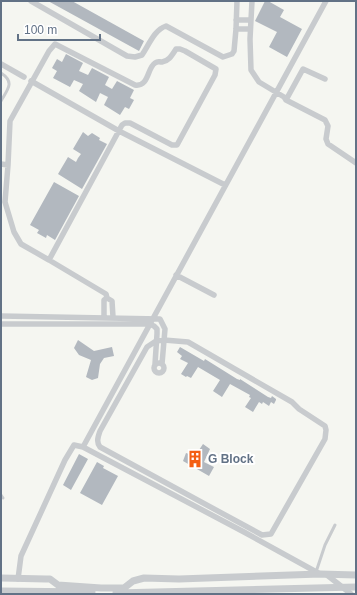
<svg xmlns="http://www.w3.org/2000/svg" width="357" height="595" font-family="Helvetica,sans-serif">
<rect width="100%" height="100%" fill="#f5f6f1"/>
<!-- building -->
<path fill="#b2b8bf" d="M48 1H72L144 41 139 51Z
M265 1H268L284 10 280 17 302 29 287 57 269 47 277 32 255 21Z
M66 54 83 63 79 71 88 75 92 68 109 77 105 85 112 89 117 81 134 90 130 98 134 100 129 109 125 107 120 115 104 105 108 97 100 93 96 102 79 91 83 84 74 80 70 87 53 78 57 71 52 68 57 59 62 62Z
M83 132 88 136 92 133 100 138 99 140 107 144 82 189 58 174 68 157 76 162 78 158 81 154 73 149Z
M54 182 79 196 55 240 47 235 46 238 37 233 39 230 30 225Z
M78 340 94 351 112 347 114 356 104 358 100 364 98 378 92 380 86 377 91 360 79 355 74 348Z
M180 347 204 361 205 359 237 379 240 380V379L268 397 271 398 272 396 276 399V400L274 404 271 402 269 406 263 402 262 404 259 402 253 412 245 407 251 398 249 397 250 395 230 384 222 397 213 391 220 380 198 367 191 378 187 376 186 377 181 374 188 363 180 359 182 356 177 352Z
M203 444 210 449 204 462 214 467 209 476 183 461 186 453 195 456Z
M79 454 88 459 71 490 63 485Z
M97 462 104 466 103 468 118 476 102 505 80 493Z"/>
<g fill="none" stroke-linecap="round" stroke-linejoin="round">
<!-- service -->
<path stroke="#c8cbce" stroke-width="3" d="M1 73C15 82 8 89 1 101
M1 495 3 498
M316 572 325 545 335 525"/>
<!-- minor -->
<path stroke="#c8cbce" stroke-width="5.5" d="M31 1 127 56 135 57 142 55C149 45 154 30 166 26L223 57 232 54 234 51 236 29 237 1
M252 1 250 39 251 70 259 82 284 97 286 100 325 120 328 126 326 139 328 144 356 163
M236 20H251
M236 29H250
M1 64 24 77
M31 81 119 131 225 185
M286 100 303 69 325 79
M1 164 8 165
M49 260 21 244 14 232 5 202 8 165 10 121 49 51 55 44 135 85C149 87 147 68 155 63 158 61 158 62 162 62 169 61 172 55 176 49H180L185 51 216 69 215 75 177 145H172L130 123H125L122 125 49 260 106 294 107 298 104 300V317
M176 275 214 295
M107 298 112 301 113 317
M1 316 160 319 165 329 162 364
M1 324H149L154 326 157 329V334L155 364
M164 340 188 342 292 402 299 409 325 426 326 430 325 439 271 534 262 535 100 447C96 442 98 437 100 431L147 347 156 341Z
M154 368a5 5 0 1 1 10 0a5 5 0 1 1-10 0Z
M320 574 244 532 83 447 326 1
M327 575 351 594
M18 579 21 556 65 460 74 445 83 447"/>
<!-- tertiary -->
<path stroke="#c8cbce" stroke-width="7" d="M1 578 46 579H50L58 585 101 588H124L133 581 144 578 179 579 320 574 356 575
M1 591 92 592
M116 593 356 587"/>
</g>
<!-- icons -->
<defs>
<g id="building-bare" transform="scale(1.38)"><path d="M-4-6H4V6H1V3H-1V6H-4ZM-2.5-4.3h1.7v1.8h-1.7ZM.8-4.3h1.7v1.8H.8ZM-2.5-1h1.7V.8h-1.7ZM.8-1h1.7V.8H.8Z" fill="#f45f13" stroke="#fff" stroke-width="2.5" paint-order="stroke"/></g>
</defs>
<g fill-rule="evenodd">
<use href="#building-bare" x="195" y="459"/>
</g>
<g text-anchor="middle" stroke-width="4" stroke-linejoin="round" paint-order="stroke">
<!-- poi labels -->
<g font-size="12" font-weight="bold" fill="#627286" stroke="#fff" text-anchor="start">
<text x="208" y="463">G Block</text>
</g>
</g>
<!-- border -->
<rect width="357" height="595" fill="none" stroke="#627286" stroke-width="4"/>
<!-- scale -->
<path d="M18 34v6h82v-6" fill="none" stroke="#627286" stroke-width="2"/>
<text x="24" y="34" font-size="12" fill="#627286" stroke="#ffffff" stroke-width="3" paint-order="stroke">100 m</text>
</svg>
